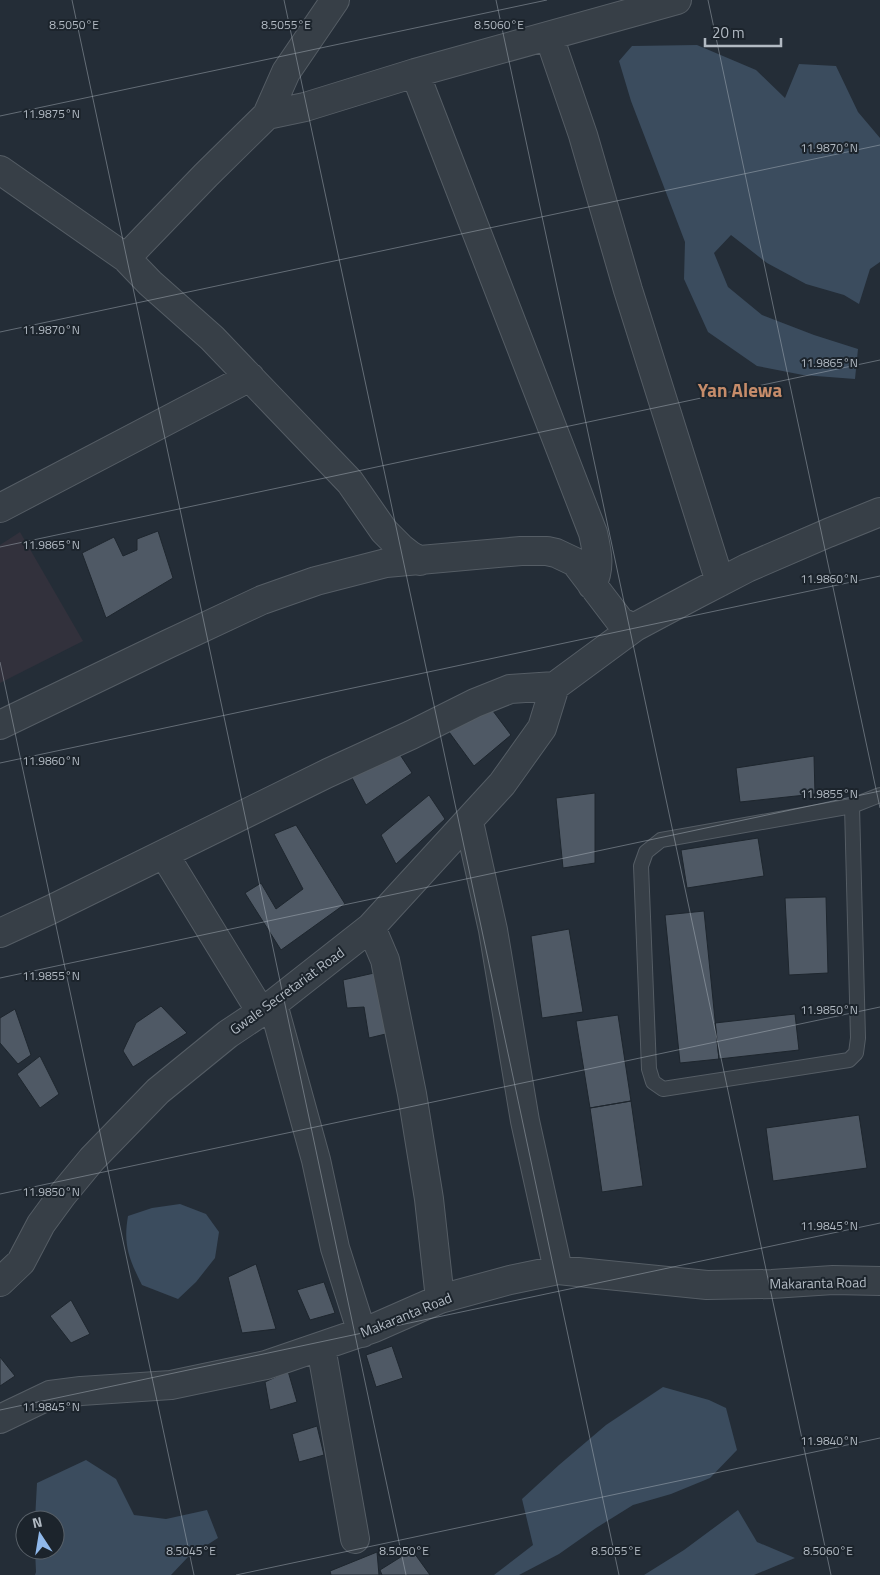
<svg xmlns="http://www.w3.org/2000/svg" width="880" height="1575" font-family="'Titillium Web',sans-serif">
<rect width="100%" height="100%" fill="#242d37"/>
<!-- medical -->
<path fill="#32313c" d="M20 532 83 641 0 683V545Z"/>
<!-- water -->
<path fill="#3b4c5e" d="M697 45 756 70 785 98 799 64 836 66 858 112 880 138V262L870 269 859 304 844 295 806 284 767 263 731 235 714 253 728 287 762 315 814 335 858 349 855 379 803 375 757 366 708 332 684 279 685 242 631 101 619 61 632 46Z
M180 1204 206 1214 219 1232 215 1258 196 1282 178 1299 142 1285C129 1259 123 1245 128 1216L152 1208Z
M663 1387 709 1400 726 1408 737 1450 710 1478 671 1494 633 1505 596 1528 559 1554 519 1575H494L533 1545 522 1499 559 1465 606 1425Z
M86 1460 116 1479 134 1515 166 1519 207 1510 218 1538 188 1557 171 1575H35L36 1572 35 1550H55V1520H35L37 1483Z
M738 1510 757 1542 795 1558 754 1575H644L684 1550Z"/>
<!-- building -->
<path fill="#4f5965" stroke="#1e262e" d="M158 531 173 578 106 618 82 553 114 537 123 556 137 550V539Z
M490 707 511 735 474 766 449 732Z
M397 750 412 773 366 805 350 774Z
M814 756 815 794 740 802 736 768Z
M595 793V863L563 868 556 798Z
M429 795 445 819 396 864 381 835Z
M296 825 345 904 281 950 245 893 261 883 276 909 303 889 274 834Z
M758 838 764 876 687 888 681 850Z
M826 897 828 973 789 975 785 898Z
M704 911 719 1059 680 1063 665 915Z
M569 929 583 1012 542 1018 531 936Z
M383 971 394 1032 369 1038 364 1007 347 1008 343 980Z
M161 1006 187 1033 133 1067 123 1051 136 1023Z
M15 1009 31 1055 18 1064 0 1043V1018Z
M795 1014 799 1050 719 1059 715 1023Z
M618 1015 631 1101 590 1108 576 1021Z
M40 1056 59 1094 40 1108 17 1074Z
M631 1101 643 1186 602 1192 590 1108Z
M859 1115 867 1168 773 1181 766 1128Z
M256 1264 276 1329 242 1333 228 1277Z
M324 1282 335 1313 310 1320 297 1290Z
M71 1300 90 1334 71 1343 50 1316Z
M392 1346 403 1378 376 1387 366 1355Z
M0 1357 15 1376 0 1386Z
M288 1371 297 1402 270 1410 265 1382Z
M317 1426 324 1455 299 1462 292 1434Z
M412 1550 430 1575H382L380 1570Z
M377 1552 379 1575H331L330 1571Z"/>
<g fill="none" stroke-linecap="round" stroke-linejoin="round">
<!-- service casing -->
<g stroke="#555d65" stroke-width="16">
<path id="service" d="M852 806 858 1038 856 1053 849 1060 663 1089 653 1082 649 1069 641 866 646 852 661 840 852 806 880 795"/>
</g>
<!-- minor casing -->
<g stroke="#555d65" stroke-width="30">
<path id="minor" d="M549 36 583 135 628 290 720 582
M415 73 593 533C597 551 601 568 592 585
M267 115 305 107 415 73 677 0
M0 170 126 258 150 283 212 338 350 482 384 531 401 548 410 555 420 561
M126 258 206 175 267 115 286 72 335 0
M0 508 250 377
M0 725 168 644 262 600 316 581 386 563 521 551H547L556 553 575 562 620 621 631 627H635
M469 822 493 930 525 1121 558 1270
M164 854 261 1012
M371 927 385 960 412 1094 429 1199 440 1299
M0 933 50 910 328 773 411 735 475 703 510 689 555 686 635 627 695 595 747 568 828 533 880 512
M273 1004 316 1160 335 1248 362 1333
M0 1282 21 1262 41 1224 63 1194 92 1159 158 1091 228 1034 273 1004 371 927 502 784 542 728 555 686
M321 1347 355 1539
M0 1419 50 1395 81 1391 171 1385 266 1365 374 1328 440 1299 510 1280 558 1270 707 1285 772 1284 833 1280 880 1281"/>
</g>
<!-- service -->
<use href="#service" stroke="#373f47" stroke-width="14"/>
<!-- minor -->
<use href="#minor" stroke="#373f47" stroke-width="28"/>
</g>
<!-- ticks -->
<path fill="none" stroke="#b2bac3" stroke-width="1" stroke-opacity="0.45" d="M72 0 406 1575M284 0 619 1575M496 0 831 1575M708 0 880 808M0 116 547 0M0 332 880 145M0 547 880 360M0 662 194 1575M0 763 880 576M0 978 880 791M0 1194 880 1007M0 1410 880 1223M236 1575 880 1438"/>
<g text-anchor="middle" stroke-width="4" stroke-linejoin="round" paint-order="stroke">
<!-- street labels -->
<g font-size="14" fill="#b2bac3" stroke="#1c242c">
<text transform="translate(287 991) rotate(-36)" y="5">Gwale Secretariat Road</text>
<text transform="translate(818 1283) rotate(-1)" y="5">Makaranta Road</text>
<text transform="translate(406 1315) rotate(-22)" y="5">Makaranta Road</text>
</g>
<!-- district labels -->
<g font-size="19" font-weight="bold" fill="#c68c6a" stroke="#1c242c">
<text x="740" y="397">Yan Alewa</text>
</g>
</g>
<g font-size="12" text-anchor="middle" fill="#b2bac3" stroke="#1c242c" stroke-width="4" stroke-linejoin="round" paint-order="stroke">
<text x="74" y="29">8.5050°E</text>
<text x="286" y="29">8.5055°E</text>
<text x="499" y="29">8.5060°E</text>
<text x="51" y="118">11.9875°N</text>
<text x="829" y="152">11.9870°N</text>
<text x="51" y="334">11.9870°N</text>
<text x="829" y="367">11.9865°N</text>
<text x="51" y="549">11.9865°N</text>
<text x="829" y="583">11.9860°N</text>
<text x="51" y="765">11.9860°N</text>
<text x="829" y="798">11.9855°N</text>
<text x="51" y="980">11.9855°N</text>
<text x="829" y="1014">11.9850°N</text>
<text x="51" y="1196">11.9850°N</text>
<text x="829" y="1230">11.9845°N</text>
<text x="51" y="1411">11.9845°N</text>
<text x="829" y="1445">11.9840°N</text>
<text x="191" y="1555">8.5045°E</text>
<text x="404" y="1555">8.5050°E</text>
<text x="616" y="1555">8.5055°E</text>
<text x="828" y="1555">8.5060°E</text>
</g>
<!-- north arrow -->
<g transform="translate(40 1535) rotate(348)"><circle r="24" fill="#1c242c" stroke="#586068"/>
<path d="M0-4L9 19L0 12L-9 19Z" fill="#90b9eb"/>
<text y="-8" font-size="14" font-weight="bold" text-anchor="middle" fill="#b2bac3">N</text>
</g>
<!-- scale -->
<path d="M705 38v8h76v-8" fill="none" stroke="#b2bac3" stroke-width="2.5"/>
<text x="712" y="38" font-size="15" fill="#b2bac3" stroke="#1c242c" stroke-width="4" paint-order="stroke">20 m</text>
</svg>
